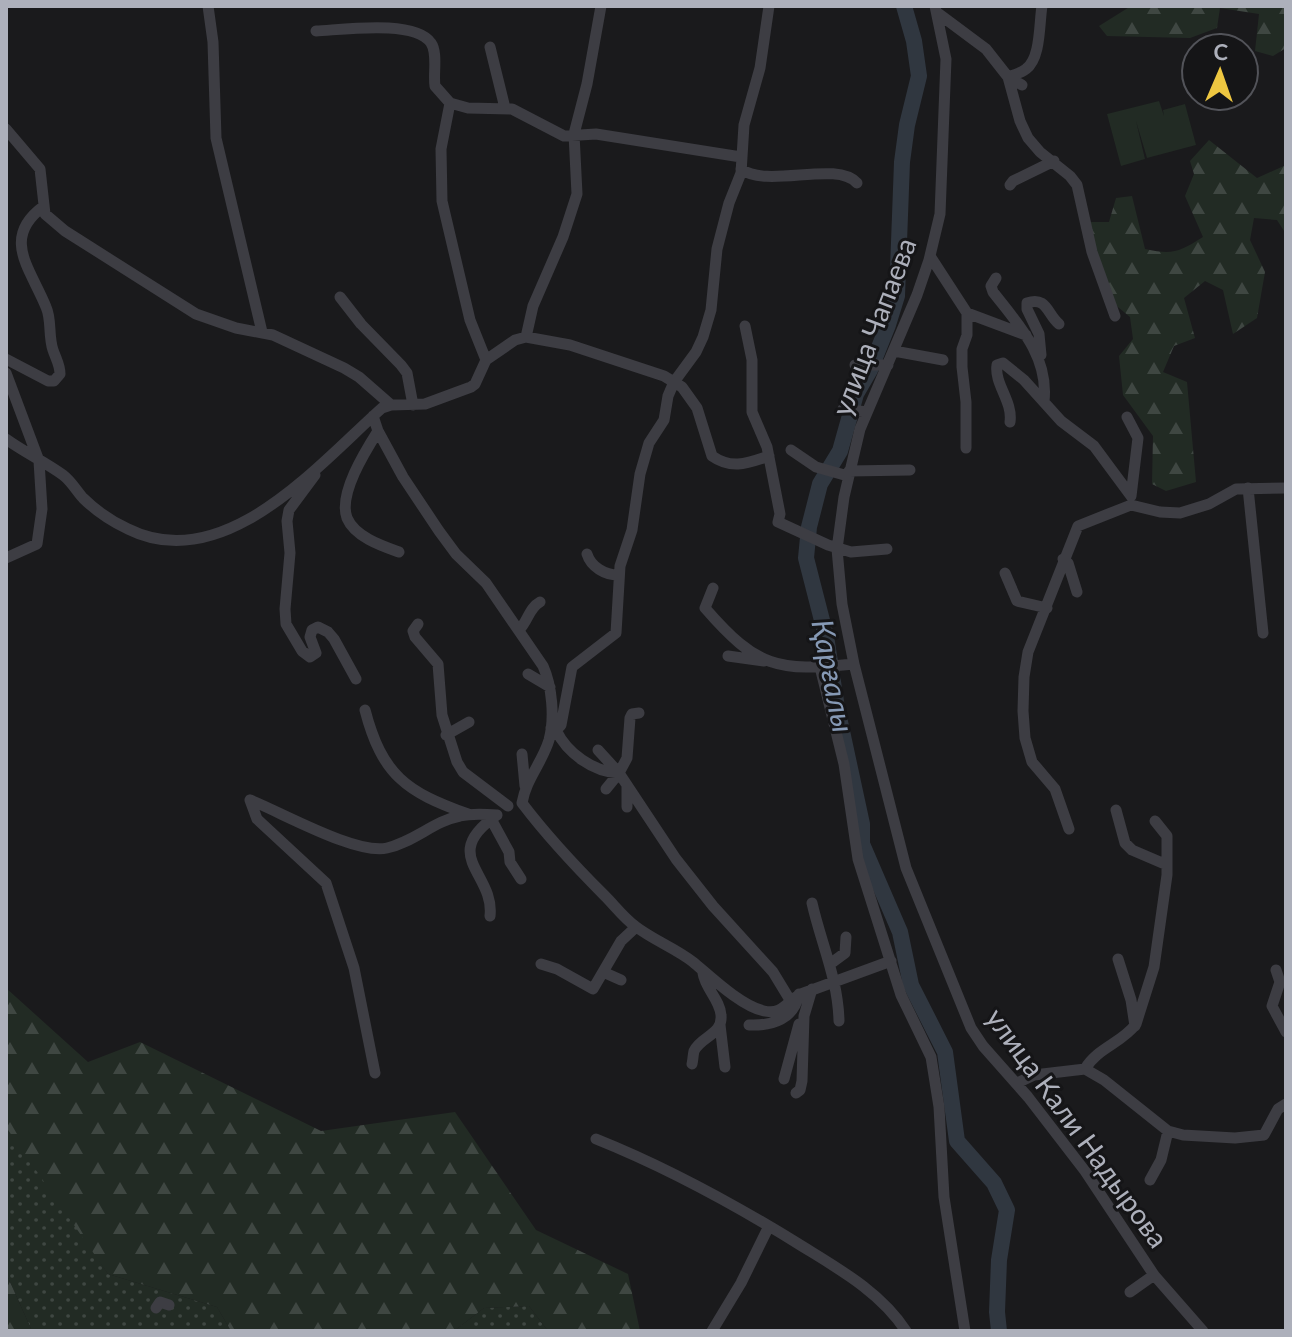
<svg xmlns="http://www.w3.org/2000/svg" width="1292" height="1337" font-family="Lato,sans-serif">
<defs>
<pattern id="grass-dots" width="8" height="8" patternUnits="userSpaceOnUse" patternTransform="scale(2)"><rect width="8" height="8" fill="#222b24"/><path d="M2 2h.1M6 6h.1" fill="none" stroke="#3f4742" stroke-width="1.8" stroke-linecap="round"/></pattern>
<pattern id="forest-firs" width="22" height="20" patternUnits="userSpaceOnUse" patternTransform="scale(2)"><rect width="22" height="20" fill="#222b24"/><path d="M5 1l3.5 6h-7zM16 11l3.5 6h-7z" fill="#3f4742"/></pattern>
</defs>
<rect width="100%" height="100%" fill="#1a1a1c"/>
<!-- grass -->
<path fill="url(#grass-dots)" d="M6 1118 108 1274 217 1307 231 1331H32L6 1273Z
M529 1306 548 1331H454L484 1308Z"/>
<!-- forest -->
<path fill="url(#forest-firs)" d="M1131 6H1286V48L1273 56 1255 51 1259 14 1220 8 1217 28 1190 38 1107 36 1099 26Z
M1209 140 1257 178 1286 165V234L1277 220 1254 218 1250 240 1265 272 1257 318 1233 334 1223 290 1205 281 1184 298 1195 338 1174 346 1163 372 1187 382 1196 482 1166 491 1152 484 1153 436 1123 395 1119 356 1133 339 1130 317 1107 298 1086 222H1109L1116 198 1132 196 1145 249C1173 255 1179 252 1203 237L1185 196 1194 174 1190 161Z
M6 988 88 1062 140 1042 321 1131 455 1112 536 1230 628 1274 640 1331H548L529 1306 484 1308 454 1331H231L217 1307 108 1274 6 1127Z
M6 1273 32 1331H6Z"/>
<!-- pitch -->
<path fill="#222b24" d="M1159 101 1164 116 1163 110 1185 104 1196 145 1147 158 1136 121 1145 159 1121 166 1107 114Z"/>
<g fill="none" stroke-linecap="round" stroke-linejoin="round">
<!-- river -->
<path stroke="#303740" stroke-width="16" d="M904 6 914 41 919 76 907 125 902 162 897 296 888 325 870 370 856 394 840 451 820 484 809 527 806 558 826 636 837 708 862 824V844L900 932 911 985 945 1052 957 1141 994 1183 1007 1210 999 1260 997 1312 999 1331"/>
<!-- minor -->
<path stroke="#3d3d43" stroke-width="11" d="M208 6 213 42 216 138 262 332
M935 6 946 59 940 214 929 260 917 295 860 429 844 497 837 549 842 604 854 664 906 868 971 1028 983 1046 1028 1097 1085 1171 1154 1275 1203 1331
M939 14 986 49 1008 77C1014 75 1021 73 1026 69 1041 58 1039 24 1042 6
M316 31C341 30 415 19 431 43 438 53 433 74 435 86L450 103 468 108 512 109 564 136 596 134 741 157
M490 47 505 108
M1008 77 1020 121 1028 138 1040 152 1070 176 1077 185 1092 252 1115 316
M1008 77 1022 85
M450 103 441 149 442 201 470 320 486 360
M6 129 40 169 45 214 65 231 196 314 236 328 273 335 344 368 359 377 391 405
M741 169C768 189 836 160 857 183
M1010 185 1013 181 1054 161
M930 256 967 313V335L962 349V367L966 402V448
M996 278 991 286 993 292C1018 324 1049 356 1044 401
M340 297 361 324 401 365 407 373 413 405
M967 313 1026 335
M745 326 752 360V412L767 447 780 514 778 522 828 545 851 552 887 549
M526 337 533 306 563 237 577 194 574 134 587 84 601 6
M894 351 943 360
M1041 355 1039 334 1027 309V303C1047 296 1047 314 1059 324
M6 359 48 381H54L60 374C60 365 56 359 53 350 48 336 52 320 46 307 31 269 0 238 44 206
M855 365H888
M6 373 39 461 42 509 37 544 6 558
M843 409 867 412
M373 416 378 431 403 477 439 531 456 554 486 583 543 666C552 686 555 718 549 740 542 763 526 779 522 803 547 836 575 866 605 896 615 906 624 918 635 926 653 940 675 948 693 962 711 977 741 1006 764 1011 783 1015 787 1001 801 994L891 961
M1127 417 1138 438 1131 496
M1010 422C1013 401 994 384 997 365L1003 363 1024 380 1061 421 1094 446 1131 496
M378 431C366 450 338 494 347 518 355 537 382 546 399 552
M6 439C24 452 45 462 63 475 71 481 76 490 83 498 95 510 113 522 128 529 224 577 318 465 382 408L391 405 425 404 471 387 475 384 486 360 515 340 526 337 570 345 664 376 682 387 697 408 712 456C732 470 748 463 769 456
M791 450 816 467 848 476
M849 471 910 470
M315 475 289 510 287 521 290 553 285 609 286 624 302 651 310 657 316 653 310 637 312 630 318 627 328 632 334 639 356 679
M1248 488 1263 633
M587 554C591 567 605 575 618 575
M1063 559 1068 563 1077 592
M1005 573 1017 601 1047 608
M713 588 705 608C757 668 778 672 854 664
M418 624 413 631 415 637 438 664 442 715 457 762 463 772 508 806
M519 630C528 621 529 608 540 602
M728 656 764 661
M820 667 844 764 858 859 901 995 931 1057 939 1107 944 1197 965 1331
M528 674 550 687
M365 710C382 775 406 792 468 814
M551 728 556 730 561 725 572 667 616 633 620 566 632 530 640 474 649 443 664 420 668 396 674 382 696 352 703 337 711 310 717 249 729 203 741 173 744 125 760 68 769 6
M556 730C567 753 593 772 619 773L627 758 630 718 632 714 639 713
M446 735 469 722
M598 750 619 773 676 859 713 906 773 972 790 1000
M522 754 525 786
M606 789 619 773
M250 800 257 819 326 883 354 968 375 1073
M250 800C281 812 356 855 387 848 414 842 434 821 460 816 472 813 485 814 497 815
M627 807V785
M1116 810 1125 843 1132 850 1167 865
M491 819 509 852 510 862 521 879
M1069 829 1055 789 1032 762 1025 738 1023 711 1024 677 1028 652 1078 526 1131 505 1160 512 1180 513 1209 504 1236 489 1286 488
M812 903C821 943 838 979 839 1021
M490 916C495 873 438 856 497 815
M1118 959 1131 1000 1135 1026
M541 964 557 969 593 989 621 941 636 927
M830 964 845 953 846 937
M1276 970 1280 982 1272 1006 1286 1032
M603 972 621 980
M720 1025 725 1067
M749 1025C773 1026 794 1019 799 994
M692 1064C693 1060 693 1055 694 1051 701 1036 723 1035 721 1015 720 1000 705 988 703 973
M1085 1069 1104 1080 1168 1131 1183 1135 1235 1138 1264 1135 1278 1109 1286 1104
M784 1079 799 1024
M1017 1083 1034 1075 1085 1069C1097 1048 1122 1043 1136 1024L1154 967 1167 875V836L1155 821
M796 1093 800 1090 802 1081 804 1016 812 989
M596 1139C666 1167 732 1203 797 1243 837 1268 880 1291 906 1331
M1150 1180 1161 1160 1168 1131
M1130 1292 1154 1275
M156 1308 160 1302 169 1305
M712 1331 741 1283 769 1226"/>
</g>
<g text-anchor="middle" stroke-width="6" stroke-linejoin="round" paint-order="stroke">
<!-- street labels -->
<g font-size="28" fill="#adb0bb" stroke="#151517">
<text transform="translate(874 327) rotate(-69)" y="10">улица Чапаева</text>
<text transform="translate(1077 1128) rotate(54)" y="10">улица Кали Надырова</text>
</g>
<!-- water labels -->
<g font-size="30" font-style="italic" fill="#8699b5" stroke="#151517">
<text transform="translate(832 676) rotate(79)" y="10">Қарғалы</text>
</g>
</g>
<!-- border -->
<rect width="1292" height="1337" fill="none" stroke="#adb0bb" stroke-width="16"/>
<!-- north arrow -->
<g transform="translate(1220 72) rotate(2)"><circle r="38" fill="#151517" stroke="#525359" stroke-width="2"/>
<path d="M0-6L14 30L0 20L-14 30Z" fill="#eec741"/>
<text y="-12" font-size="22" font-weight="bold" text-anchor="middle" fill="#adb0bb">С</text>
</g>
</svg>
